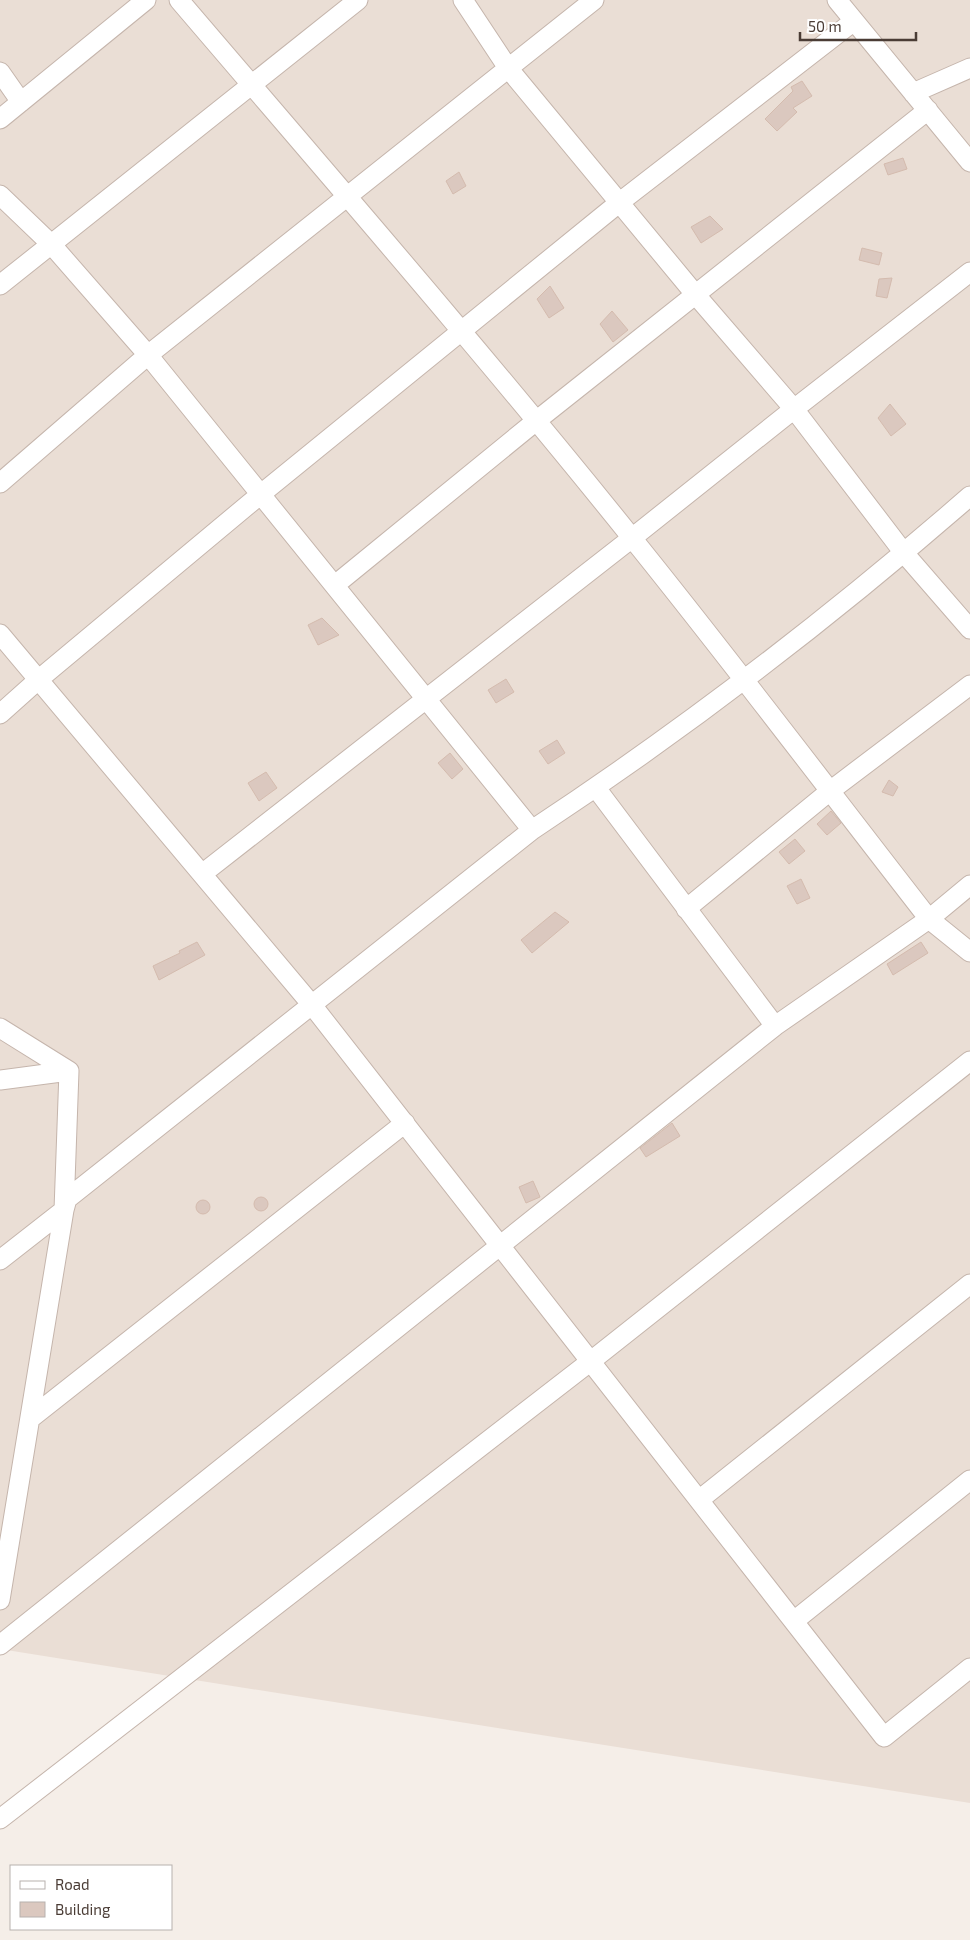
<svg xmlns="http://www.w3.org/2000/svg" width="970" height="1940" font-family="'Exo 2',sans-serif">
<rect width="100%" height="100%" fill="#f5eee8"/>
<!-- residential -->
<path fill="#eaded5" d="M0 0H970V1803L0 1649Z"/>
<!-- building -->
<path fill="#dbc8bf" stroke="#d4bbae" d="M802 81 812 96 793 108 797 112 777 131 765 119 793 91 791 87Z
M903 158 907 169 888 175 884 164Z
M459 172 466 186 453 194 446 181Z
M710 216 723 229 701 243 691 227Z
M862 248 882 253 879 265 859 260Z
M892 278 887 298 876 296 879 279Z
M550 286 564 308 549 318 537 299Z
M612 311 628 330 613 342 600 324Z
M890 404 906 424 891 436 878 418Z
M322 618 339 635 318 645 308 625Z
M506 679 514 692 496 703 488 690Z
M557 740 565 753 548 764 539 751Z
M450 753 463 769 452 779 438 763Z
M266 772 277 788 259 801 248 783Z
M889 780 898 787 893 796 882 792Z
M831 811 841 823 827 835 817 824Z
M795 839 805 851 789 864 779 852Z
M801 879 810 898 797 904 787 886Z
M555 912 569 922 532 953 521 940Z
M197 942 205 955 159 980 153 966 180 953 179 951Z
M921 942 928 953 893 975 887 964Z
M672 1123 680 1136 646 1157 640 1148Z
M533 1181 540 1197 526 1203 519 1187Z
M254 1204a7 7 0 1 1 14 0a7 7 0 1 1-14 0Z
M196 1207a7 7 0 1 1 14 0a7 7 0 1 1-14 0Z"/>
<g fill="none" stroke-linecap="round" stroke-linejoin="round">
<!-- minor casing -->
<g stroke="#c5b5ac" stroke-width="21">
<path id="minor" d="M179 0C331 178 485 355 632 538 733 663 830 792 929 919L970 952
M463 0 508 68 695 294 794 409 904 553 970 629
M837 0 970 162
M0 72 21 102
M913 93 970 68
M0 119 146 0
M0 195 51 244 148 355 532 830
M0 285 358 0
M0 483 148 355 594 0
M335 585 536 421 928 110
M0 634 312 1005 884 1737 970 1668
M0 714 38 680 261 494 620 202 854 21
M596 788 775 1026
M202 874 632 538 794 409 970 272
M686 909 830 791 970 685
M0 1028 69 1071 64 1210 0 1260
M0 1080 69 1071
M31 1418 405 1123
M699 1500 970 1284
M0 1600 64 1210 67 1199 532 830C685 729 831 617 970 496
M794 1621 970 1480
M0 1645 775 1026 929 919 970 885
M0 1819 591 1361 970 1061"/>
</g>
<!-- minor -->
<use href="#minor" stroke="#fff" stroke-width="19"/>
</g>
<!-- legend -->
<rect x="10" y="1865" width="162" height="65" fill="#ffffff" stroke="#b7b1ae"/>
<rect x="20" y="1881" width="25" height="8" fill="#ffffff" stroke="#b7b1ae"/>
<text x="55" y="1890" font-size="15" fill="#4a3c35">Road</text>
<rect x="20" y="1902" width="25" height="15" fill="#dbc8bf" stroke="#b7b1ae"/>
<text x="55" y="1915" font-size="15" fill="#4a3c35">Building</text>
<!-- scale -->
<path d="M800 32v8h116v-8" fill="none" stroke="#4a3c35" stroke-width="2.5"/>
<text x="808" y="32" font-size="15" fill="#4a3c35" stroke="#ffffff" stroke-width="4" paint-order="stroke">50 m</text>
</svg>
